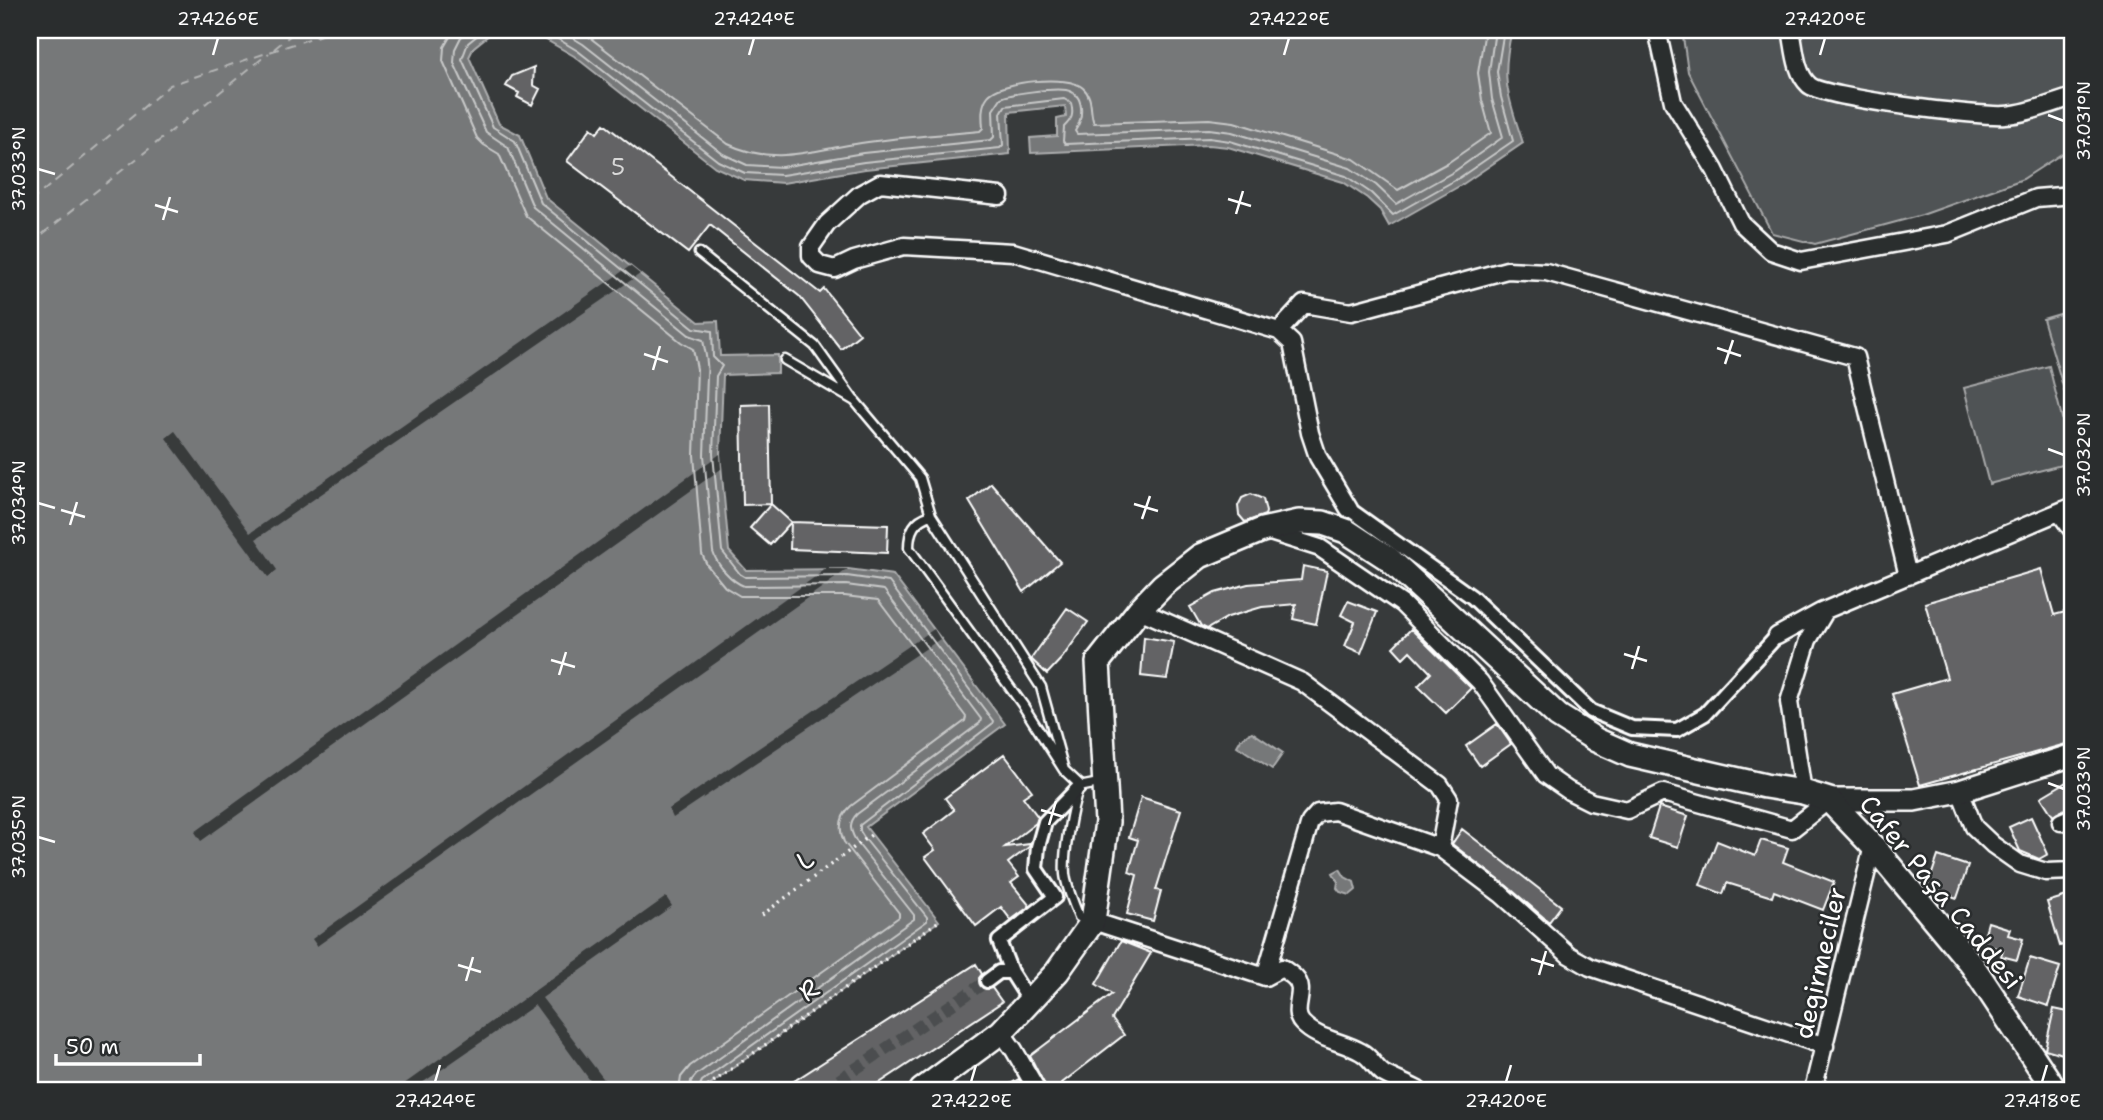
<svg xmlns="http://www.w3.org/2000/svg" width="2103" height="1120" font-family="'Shantell Sans',sans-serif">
<rect width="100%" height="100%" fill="#373a3b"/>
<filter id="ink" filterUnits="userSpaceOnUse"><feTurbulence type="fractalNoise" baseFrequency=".0143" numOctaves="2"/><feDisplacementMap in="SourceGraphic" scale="14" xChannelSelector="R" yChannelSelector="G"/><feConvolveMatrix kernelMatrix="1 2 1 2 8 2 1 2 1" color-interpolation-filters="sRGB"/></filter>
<g filter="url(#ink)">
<!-- green -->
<path fill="#505354" stroke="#a8a9aa" stroke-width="2" d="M1682 30H2073V119L2067 120 2066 151 2023 179 1922 215 1815 244 1772 233 1688 72Z
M2073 310V420L2043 319Z
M2049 366 2073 462 1989 484 1964 388Z"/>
<!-- water -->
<path fill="#767879" stroke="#adaeaf" stroke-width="2" d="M30 30H495L474 47 469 57 499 124 520 135 546 198 699 322 718 321 720 356 778 355V373L723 375 720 454 729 551 746 570 848 569 893 575 1005 724 866 827 939 921 702 1090H30Z
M529 30H1512C1500 80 1508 96 1523 143L1463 184 1389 226 1380 210 1367 198 1343 182 1228 147 1209 145 1031 153 1030 138 1057 136V119L1066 117 1065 106 1009 112 1010 154 865 169 783 183 744 180 715 167 574 56Z
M1252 732 1283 753 1272 769 1237 746 1241 739Z
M1340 869 1345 877 1354 882 1356 890 1350 895 1340 892 1337 888 1338 882 1333 873Z"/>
<!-- pier -->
<path fill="#373a3b" d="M630 266 640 274 256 539 277 570 268 577 166 438 175 431 250 533Z
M720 454 721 469 201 841 195 832Z
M826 569H848L317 946 312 939Z
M934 629 940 639 673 818 669 809Z
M666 897 672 906 542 998 612 1090H597L535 1005 412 1090H402L400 1087Z"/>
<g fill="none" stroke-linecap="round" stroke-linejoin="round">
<!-- shore -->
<path stroke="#c8c9c9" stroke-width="2" d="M454 30 444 47 443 61 477 138 484 145 499 154 526 216 681 342 693 349 697 369 694 455 702 554 707 565 725 587 740 596H845L878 600 966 717 965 721 851 806C840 816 838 828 844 842L899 913V917L690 1066 681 1077 679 1090
M470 30 461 37 455 49 454 63 486 132 508 147 533 207 689 335 703 340C705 352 709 365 707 376L704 455 713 552C717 565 731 581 744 586L846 585 884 590 981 719 980 723 857 814C847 824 851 833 858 844L914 915V919L696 1075 691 1081 690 1090
M484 30 468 43 462 59 493 127 515 141 541 203 694 328 712 331 713 357 722 366 716 376 713 454 722 551 740 574 745 577 847 576 889 582 993 721 992 724 860 825V831L865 839 927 917V921L702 1081 698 1090
M543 30 578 51 718 161 745 173 782 175 864 162 1000 148 1003 145 1001 113 1005 106 1064 99 1071 103C1074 115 1072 119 1064 127L1063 141 1065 144 1209 138 1230 141 1346 176 1371 193 1393 215 1459 178 1513 141 1501 97 1497 72 1504 30
M560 30 583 44 723 154 747 165 782 167 863 153 991 140 994 137 993 110 1001 98C1013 93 1053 88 1066 90 1086 94 1083 119 1075 131L1077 134 1209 129 1232 132 1350 168 1376 185 1396 204 1455 171 1503 137 1492 99 1489 72 1495 30
M580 30 728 144C774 166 813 150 861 143 900 137 940 135 980 131L983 128C982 116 981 105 988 96 1000 81 1069 74 1083 88 1094 98 1089 112 1094 123L1209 119 1234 122 1354 159 1398 190 1449 162 1491 133 1482 100 1478 73 1485 30"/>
<!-- ferry -->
<path stroke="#b4b5b5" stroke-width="2" stroke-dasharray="9 7" stroke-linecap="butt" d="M274 49 297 30
M30 202 170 85 336 30
M30 244 269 53"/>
</g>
<!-- building -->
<path fill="#636465" stroke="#fff" stroke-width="2" d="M534 67 533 85 540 89 532 105 517 97 519 93 506 86 512 76Z
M604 124 820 293 824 289 860 334 841 349 799 296 710 225 688 253 567 161 591 128 597 133Z
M769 404 771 504 743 505 741 405Z
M991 483 1060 562 1024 592 969 501Z
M1251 494 1263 499 1266 512 1265 515 1245 522 1239 515 1238 506 1242 498Z
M771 504 791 522 770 545 750 528Z
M791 522 888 525 887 553 790 549Z
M1303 566 1327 571 1316 624 1293 619 1296 604 1262 607 1228 617 1207 629 1201 626 1190 607 1215 593 1248 584 1301 580Z
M2041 569 2054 615 2073 610V742L1920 785 1892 694 1947 678 1925 603Z
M1348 601 1377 612 1361 653 1345 646 1355 622 1341 615Z
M1067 608 1088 622 1062 658 1047 674 1031 659Z
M1411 629 1471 688 1446 713 1418 686 1431 673 1410 651 1403 658 1393 647Z
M1144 637 1174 642 1167 679 1141 676Z
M1497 724 1511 744 1480 766 1466 746Z
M1004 754 1032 791 1023 797 1038 817 1036 823 1005 847 1030 844 1029 847 1008 863 1019 877 1011 883 1030 906 1011 920 1001 907 976 926 925 857 935 850 923 834 954 810 945 798Z
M2073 778V804L2053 816 2041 797Z
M1141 797 1181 810 1156 890 1161 891 1153 921 1127 914 1137 875 1129 872 1138 840 1129 837Z
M1659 807 1688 816 1678 847 1649 838Z
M2031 817 2048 854 2039 859 2020 851 2009 827Z
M1462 829 1561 906 1549 922 1507 886 1452 844Z
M1761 840 1788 848 1783 862 1834 882 1823 910 1774 891 1772 897 1727 883 1723 894 1700 885 1717 841 1755 856Z
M1938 856 1968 866 1957 898 1927 888Z
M2073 894V942L2060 946 2047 902Z
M1988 922 2010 929 2008 935 2023 939 2017 960 2001 956 2003 950 1982 944Z
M1121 941 1151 953 1112 1019 1124 1035 1062 1083 1066 1090H1047L1030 1056 1112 994 1096 984Z
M2030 958 2060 967 2048 1006 2018 996Z
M976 964 982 974 979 978 980 986 984 989 992 988 1002 1002 869 1090H780Z
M2054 1009 2073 1013V1057L2045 1049Z
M1019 1079 1025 1090H1000Z"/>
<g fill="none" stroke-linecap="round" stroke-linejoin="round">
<!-- pedestrian-tunnel -->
<path stroke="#4b4e4f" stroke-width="12" stroke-dasharray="12 6" stroke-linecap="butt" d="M824 1090 987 981"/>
<!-- service casing -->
<g stroke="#fff" stroke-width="13">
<path id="service" d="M699 253 815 346 853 399
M785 360 855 401 920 478 931 515
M1064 770 1041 687 931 515C914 520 909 531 909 548L1022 704 1064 770 1081 786
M1090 923 1079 917C1074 905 1069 893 1066 880 1061 861 1072 806 1079 787L1104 782"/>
</g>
<!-- pedestrian casing -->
<g stroke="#fff" stroke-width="18">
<path id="pedestrian" d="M1349 509 1472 597 1591 711 1632 728 1677 730 1705 714 1777 636
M1011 972 999 941 1055 897 1036 869 1038 847 1045 822 1079 787
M987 981 999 972H1011L1025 994"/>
</g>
<!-- minor casing -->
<g stroke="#fff" stroke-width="21">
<path id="minor" d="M1657 30 1673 102 1715 170 1741 223 1771 251 1801 261 1947 234 2036 198 2073 195
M1791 30C1795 48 1795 72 1809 85 1823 98 1980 117 2005 115 2027 114 2052 103 2073 97
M1000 196 880 183 860 194 827 224 811 247V256L820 265 835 269 854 260 904 246 1013 252 1279 331 1292 343 1310 433 1318 457 1349 509
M1279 331 1304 304 1351 312 1507 270 1546 272 1855 357 1908 576
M2059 512 2073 531
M1264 530 1320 548 1402 604 1480 682 1546 775 1569 791 1591 802 1627 810 1663 793 1792 829 1829 800
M1139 610 1302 682 1440 785 1449 799 1440 848
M1777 636 1821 612 2073 506
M1960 791 1974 827 1993 845 2020 864 2046 872 2073 871
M1803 792 1789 702 1808 640 1826 610
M2061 822 2073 817
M1093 921 1265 977
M1265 977 1310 822 1318 813 1335 811 1440 848 1501 894 1569 955 1590 967 1825 1046
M1265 977 1282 968C1286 971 1291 974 1295 978 1308 991 1290 1010 1302 1023 1318 1040 1342 1041 1361 1052 1371 1057 1375 1068 1384 1074 1395 1080 1407 1084 1418 1090
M1001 1032 1014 1050 1037 1090
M1813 1090 1873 846"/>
</g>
<!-- tertiary casing -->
<g stroke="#fff" stroke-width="26">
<path id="tertiary" d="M1829 800H1914L1960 791 2073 755"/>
</g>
<!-- secondary casing -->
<g stroke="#fff" stroke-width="28">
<path id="secondary" d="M922 1090 1001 1032 1057 972 1093 921 1107 822 1098 662 1139 610 1163 585 1200 556 1262 530 1299 522 1323 523 1346 531 1389 559 1558 716 1596 740 1630 755 1765 786 1803 792 1829 800 1873 846 1972 965 2055 1090"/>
</g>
<!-- path -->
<path stroke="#fff" stroke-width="3.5" stroke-dasharray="2 5" stroke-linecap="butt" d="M762 915 871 835
M702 1090 939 921"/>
<!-- service -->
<use href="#service" stroke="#2a2d2e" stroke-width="8"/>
<!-- pedestrian -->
<use href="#pedestrian" stroke="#2a2d2e" stroke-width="12"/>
<!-- minor -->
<use href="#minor" stroke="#2a2d2e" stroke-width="16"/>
<!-- tertiary -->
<use href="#tertiary" stroke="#2a2d2e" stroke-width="21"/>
<!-- secondary -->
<use href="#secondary" stroke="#2a2d2e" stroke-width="23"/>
</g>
</g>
<!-- ticks -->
<path fill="none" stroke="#fff" stroke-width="2.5" d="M213 55 218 38M749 55 754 38M1284 55 1289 38M1820 55 1825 38M2048 115 2064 121M38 169 55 174M1228 199 1251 206M155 205 178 212M1236 214 1243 191M163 220 170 197M1717 348 1741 356M644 354 668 362M1725 364 1733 340M653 370 660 346M2048 449 2064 455M38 503 55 508M1134 504 1158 511M61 510 85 517M1142 519 1150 496M70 525 77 502M1624 654 1647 661M551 660 575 667M1632 669 1639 646M559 675 566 652M2048 783 2064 789M1041 810 1064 817M1049 825 1056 801M38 837 55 842M1531 959 1554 966M458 965 481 972M1539 975 1546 951M466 981 473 957M435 1082 440 1065M971 1082 976 1065M1506 1082 1511 1065M2042 1082 2047 1065"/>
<g text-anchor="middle" stroke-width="5" stroke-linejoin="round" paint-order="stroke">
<!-- number labels -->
<g font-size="23" fill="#d8d8d8">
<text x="618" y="175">5</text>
</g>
<!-- street labels -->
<g font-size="26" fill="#fff" stroke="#2a2d2e">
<text transform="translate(805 860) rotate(-36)" y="9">L</text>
<text transform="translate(1941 892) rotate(51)" y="9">Cafer Paşa Caddesi</text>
<text transform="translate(1820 963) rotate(-77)" y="9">degirmeciler</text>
<text transform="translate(809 990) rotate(-35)" y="9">R</text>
</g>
</g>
<!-- margin -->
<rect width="2103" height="1120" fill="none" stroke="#2a2d2e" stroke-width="77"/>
<!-- scale -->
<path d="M56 1054v10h144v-10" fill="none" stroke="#ffffff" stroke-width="3.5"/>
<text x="66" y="1054" font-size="21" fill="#ffffff" stroke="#2a2d2e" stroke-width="5" paint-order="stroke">50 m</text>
<rect x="38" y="38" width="2026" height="1044" fill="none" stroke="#fff" stroke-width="2.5"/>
<g font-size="18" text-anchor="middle" fill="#fff">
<text x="218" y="25">27.426°E</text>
<text x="754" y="25">27.424°E</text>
<text x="1289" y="25">27.422°E</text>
<text x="1825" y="25">27.420°E</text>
<text transform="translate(2084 121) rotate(-90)" y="6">37.031°N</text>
<text transform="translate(19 169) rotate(-90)" y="6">37.033°N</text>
<text transform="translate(2084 455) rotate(-90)" y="6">37.032°N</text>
<text transform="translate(19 503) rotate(-90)" y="6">37.034°N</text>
<text transform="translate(2084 789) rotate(-90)" y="6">37.033°N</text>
<text transform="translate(19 837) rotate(-90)" y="6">37.035°N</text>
<text x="435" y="1107">27.424°E</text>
<text x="971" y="1107">27.422°E</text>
<text x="1506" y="1107">27.420°E</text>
<text x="2042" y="1107">27.418°E</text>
</g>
</svg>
